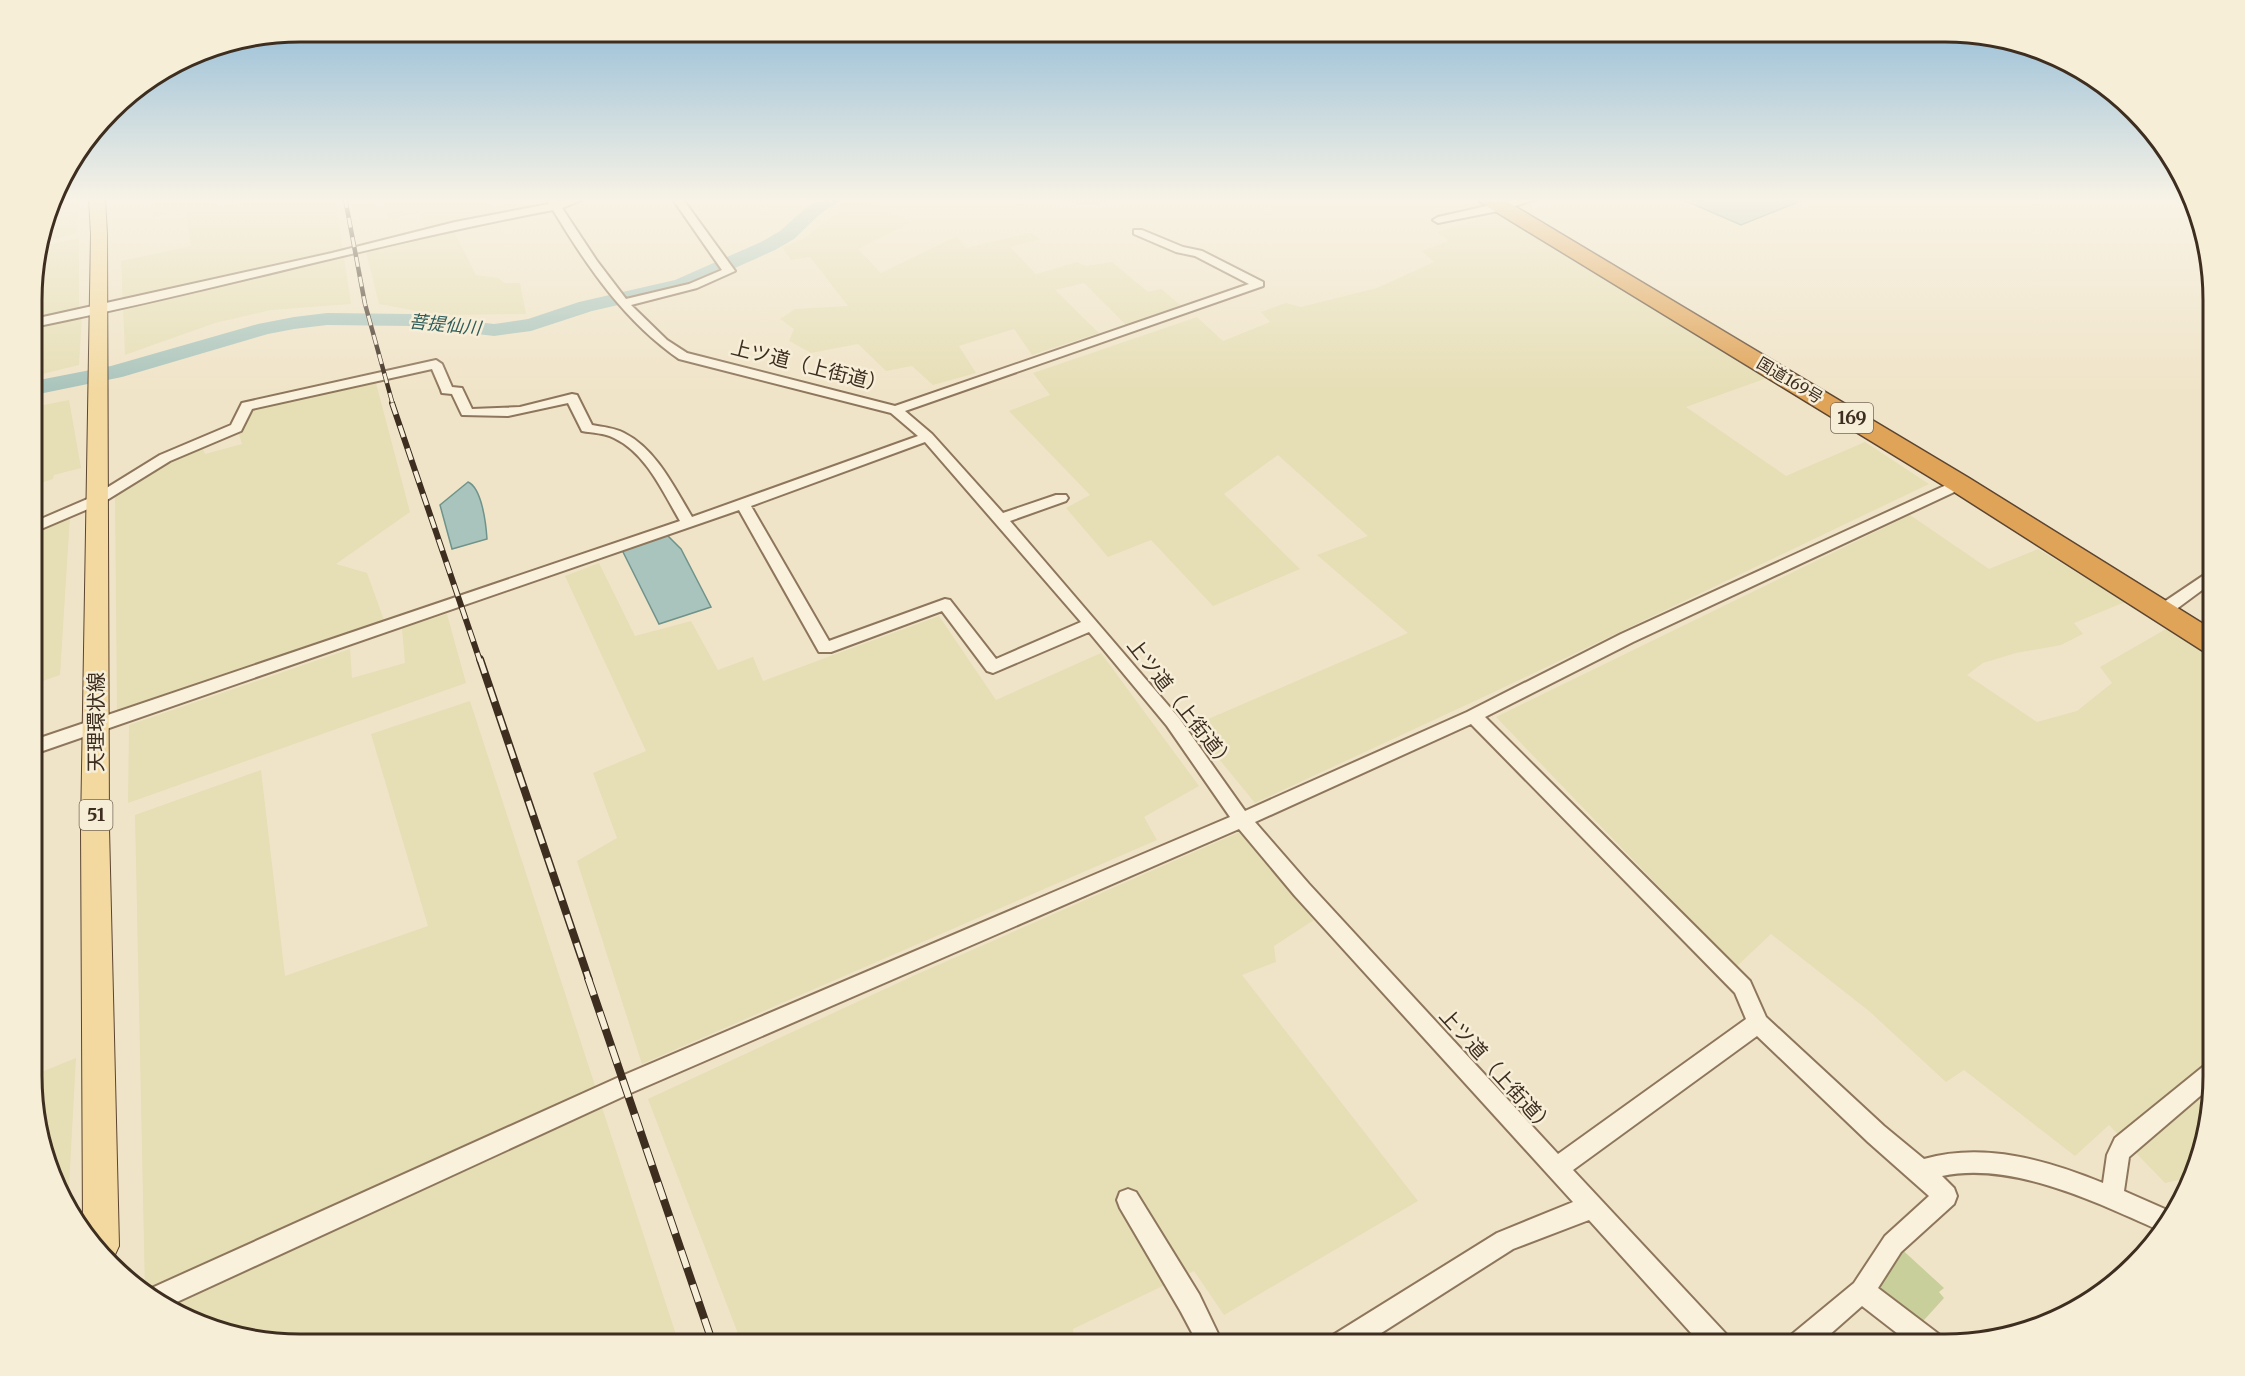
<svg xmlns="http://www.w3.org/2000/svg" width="2245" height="1376" font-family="Merriweather,'Noto Sans JP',serif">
<rect width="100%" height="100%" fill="#f0e4c8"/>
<!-- farmland -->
<path fill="#e6deb5" d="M54 198H79L76 234 41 242Z
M150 198H217L220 208 267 198H335L351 304 271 310 215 323 125 355 121 261 191 246 185 209 153 217Z
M353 198H489L496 213 450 223 476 275 499 278 504 283H520L526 314 438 315 379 304 366 252 428 235 419 213 388 219 383 203 355 209Z
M855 198H861L912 222 858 249 881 273 957 236 966 248 1030 233 1041 239 1010 247 1036 274 1077 262 1086 266 1112 262 1148 292 1161 289 1183 307 1127 326 1084 283 1055 290 1099 333 1032 355 1014 329 959 346 976 373 933 385 912 366 886 371 858 344 811 353 789 341 794 329 780 319 795 309 848 306 810 257 791 260 782 247 800 241 844 209 840 203Z
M1499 213 1767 378 1686 407 1786 476 1865 442 1929 484 1492 693 1255 803 1192 726 1408 633 1317 555 1368 536 1278 455 1224 494 1300 569 1213 606 1151 540 1108 557 1066 508 1090 495 1009 411 1050 395 1033 373 1197 317 1223 341 1270 322 1261 312 1286 303 1301 307 1377 288 1434 262 1422 251 1449 241 1437 232Z
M79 238V310L34 320V266L39 247Z
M82 316 79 365 34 376V326Z
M376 383 410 512 336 564 367 573 384 620 117 712 115 495 169 461 202 447 205 454 242 444 238 431 251 408Z
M69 400 81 468 54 475 53 479 34 485V407Z
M1910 515 1989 569 2038 549 2125 602 2074 623 2083 634 2061 645 2016 653 1983 663 1967 675 2037 722 2077 711 2112 683 2100 667 2166 629 2213 658V1093L2199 1162 2192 1177 2165 1183 2109 1125 2075 1156 1964 1070 1946 1082 1869 1011 1771 934 1736 967 1496 717Z
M70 516 60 675 34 684V534Z
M599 563 635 636 691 621 718 670 753 657 763 681 939 616 996 700 1101 653 1199 786 1144 817 1157 840 642 1064 577 861 617 838 593 773 646 751 565 576Z
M447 614 466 683 128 803 129 725 350 649 352 678 405 663 402 628Z
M470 701 679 1344H300L214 1330 151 1299 145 1293 135 815 261 770 285 976 428 926 371 734Z
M1242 831 1314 920 1274 946 1276 962 1242 975 1418 1201 1224 1315 1194 1271 1073 1329 1074 1344H742L648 1099 913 976Z
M76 1058 69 1187 61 1190 34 1110V1075Z"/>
<!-- green -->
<path fill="#c9cf9b" d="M1897 1245 1944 1288 1939 1292 1944 1298 1915 1330 1868 1292Z"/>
<!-- water -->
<path fill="#a9c4bc" stroke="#6f938a" stroke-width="1.5" d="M1679 198H1808L1741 225Z
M468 482C482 488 486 524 487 539L452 549 440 505Z
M667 535 681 549 711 607 659 624 622 550Z"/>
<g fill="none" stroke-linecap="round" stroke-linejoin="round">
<!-- river -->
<path fill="#a9c4bc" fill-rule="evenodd" d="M822 198H845L820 214 794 239 775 250 688 289 592 311 531 331 494 336 411 326 327 325 294 329 268 334 122 377 34 395V381L111 366 258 324 294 317 327 313 411 314 494 324 528 319 579 302 675 280 761 242 780 231 808 206Z
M1067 198H1108L1105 202C1094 205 1081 205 1070 202Z"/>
<!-- street casing -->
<g stroke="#8d765c" stroke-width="4">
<path id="street" d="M546 198H556L559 202 571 198H587L562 208 597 261 626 299 689 284 722 270 672 198H682L735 271 697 288 631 305 667 340 687 353 895 406 1249 284 1195 256 1176 252 1134 234V230H1142L1183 247 1202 251 1263 282V286L905 411 932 434 1003 513 1056 495H1066L1068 498 1066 501 1010 521 1179 718 1245 811 1467 712 1621 634 1955 481H1965L1967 484 1965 487 1633 642 1485 717 1750 981 1766 1017 1884 1126 1924 1159C1984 1142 2046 1160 2103 1183L2107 1155 2115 1138 2205 1065 2213 1062V1085L2129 1157 2124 1191 2174 1213 2168 1225 2161 1231C2098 1203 2013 1161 1942 1176L1954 1188 1957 1196 1954 1204 1901 1252 1878 1288 1940 1335 1943 1344H1911L1862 1306 1819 1344H1788L1791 1335 1854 1283 1885 1236 1929 1196 1868 1142 1757 1036 1573 1170 1727 1335 1730 1344H1701L1589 1220 1513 1249 1364 1344H1330L1333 1335 1497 1233 1573 1202 1295 896 1239 829 633 1092 166 1307 151 1299 145 1291 617 1078 1230 817 1167 726 1089 632 993 673 987 671 942 611 831 652H819L739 510 34 754V740L680 521C663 492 646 453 614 438 604 433 593 433 582 431L568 403 508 416 462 415 452 394 442 393 441 390 432 369 252 409 241 431 170 461 102 503 34 532V522L92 497 160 455 231 425 242 403 436 360 442 364 452 387 462 388 472 409 520 407 572 394 577 395 592 425C603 427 615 428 624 433 656 449 674 487 692 517L918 436 891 413 679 359C624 321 587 266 553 210 379 243 208 292 34 327V319L332 253 455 222 549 204ZM925 442 1081 622 996 659 950 600 945 599 829 641 751 506ZM1471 724 1735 993 1746 1019 1558 1154 1309 884 1255 822Z
M1522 198H1539L1503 210 1438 223 1433 220 1438 217Z
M2213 569V582L2167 616H2155L2153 612 2155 608Z
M1128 1189 1136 1192 1199 1294 1223 1344H1198L1181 1312 1120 1208 1117 1200 1120 1192Z"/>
</g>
<!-- primary casing -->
<g stroke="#5b4430" stroke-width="2">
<path id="primary" d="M89 198H105L107 234 109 828 119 1246 113 1259 83 1226 81 828 91 234Z"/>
</g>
<!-- highway casing -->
<g stroke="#5b4430" stroke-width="3">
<path id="highway" d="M1478 198H1501L1969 478 2213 630V654L2203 651 1951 490 1480 202Z"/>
</g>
<!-- street -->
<use href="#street" fill="#faf1dc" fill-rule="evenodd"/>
<!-- primary -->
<use href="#primary" fill="#f3d9a0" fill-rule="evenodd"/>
<!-- highway -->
<use href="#highway" fill="#e0a458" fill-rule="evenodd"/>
<!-- rail-far3 casing -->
<g stroke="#3d2e20" stroke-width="4.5">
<path id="rail-far3" d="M345 198 365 304 393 405"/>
</g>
<!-- rail-far2 casing -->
<g stroke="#3d2e20" stroke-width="6">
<path id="rail-far2" d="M392 403 480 661"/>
</g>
<!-- rail-far1 casing -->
<g stroke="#3d2e20" stroke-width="8">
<path id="rail-far1" d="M480 659 589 980"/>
</g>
<!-- rail casing -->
<g stroke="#3d2e20" stroke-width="8">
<path id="rail" d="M588 978 713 1344"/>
</g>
<!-- rail-far3 -->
<use href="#rail-far3" stroke="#f7eed8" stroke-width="3" stroke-dasharray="10" stroke-linecap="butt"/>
<!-- rail-far2 -->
<use href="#rail-far2" stroke="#f7eed8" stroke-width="4" stroke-dasharray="12" stroke-linecap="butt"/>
<!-- rail-far1 -->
<use href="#rail-far1" stroke="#f7eed8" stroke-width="5" stroke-dasharray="15" stroke-linecap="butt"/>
<!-- rail -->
<use href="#rail" stroke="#f7eed8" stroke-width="6" stroke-dasharray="18" stroke-linecap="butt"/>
</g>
<!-- sky -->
<linearGradient id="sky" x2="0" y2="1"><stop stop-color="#8fbad6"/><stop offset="0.51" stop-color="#f8f3e6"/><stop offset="1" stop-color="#f8f3e6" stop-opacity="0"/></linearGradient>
<rect width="2245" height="391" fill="url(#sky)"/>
<g text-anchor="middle" stroke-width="5" stroke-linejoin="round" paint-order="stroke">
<!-- far-street labels -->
<g font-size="16" fill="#3d2e20" stroke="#f7eed8">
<text transform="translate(1790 380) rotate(31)" y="6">国道169号</text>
</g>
<!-- far-water labels -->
<g font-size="18" font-style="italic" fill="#2f5d5a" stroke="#f7eed8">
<text transform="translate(445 325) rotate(6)" y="6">菩提仙川</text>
</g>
<!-- shield labels -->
<g fill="#f7eed8" stroke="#756857" stroke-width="1.5">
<rect x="1831" y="403" width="42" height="30" rx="4.5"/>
<rect x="79.5" y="800" width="33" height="30" rx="4.5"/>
</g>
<g font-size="18" font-weight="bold" fill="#3d2e20">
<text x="1852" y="424">169</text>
<text x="96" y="821">51</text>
</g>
<!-- street labels -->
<g font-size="20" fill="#3d2e20" stroke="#f7eed8">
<text transform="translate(809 366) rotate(14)" y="7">上ツ道（上街道）</text>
<text transform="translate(1181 704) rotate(52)" y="7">上ツ道（上街道）</text>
<text transform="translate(96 722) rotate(-90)" y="7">天理環状線</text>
<text transform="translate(1497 1071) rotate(48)" y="7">上ツ道（上街道）</text>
</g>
</g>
<!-- crop -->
<path d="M0 0H2245V1376H0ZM300 42H1945A258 258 0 0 1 2203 300V1076A258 258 0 0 1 1945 1334H300A258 258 0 0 1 42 1076V300A258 258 0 0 1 300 42Z" fill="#f7eed8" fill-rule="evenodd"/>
<path fill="none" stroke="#3d2e20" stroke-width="3" d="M300 42H1945A258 258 0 0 1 2203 300V1076A258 258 0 0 1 1945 1334H300A258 258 0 0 1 42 1076V300A258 258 0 0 1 300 42Z"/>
</svg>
